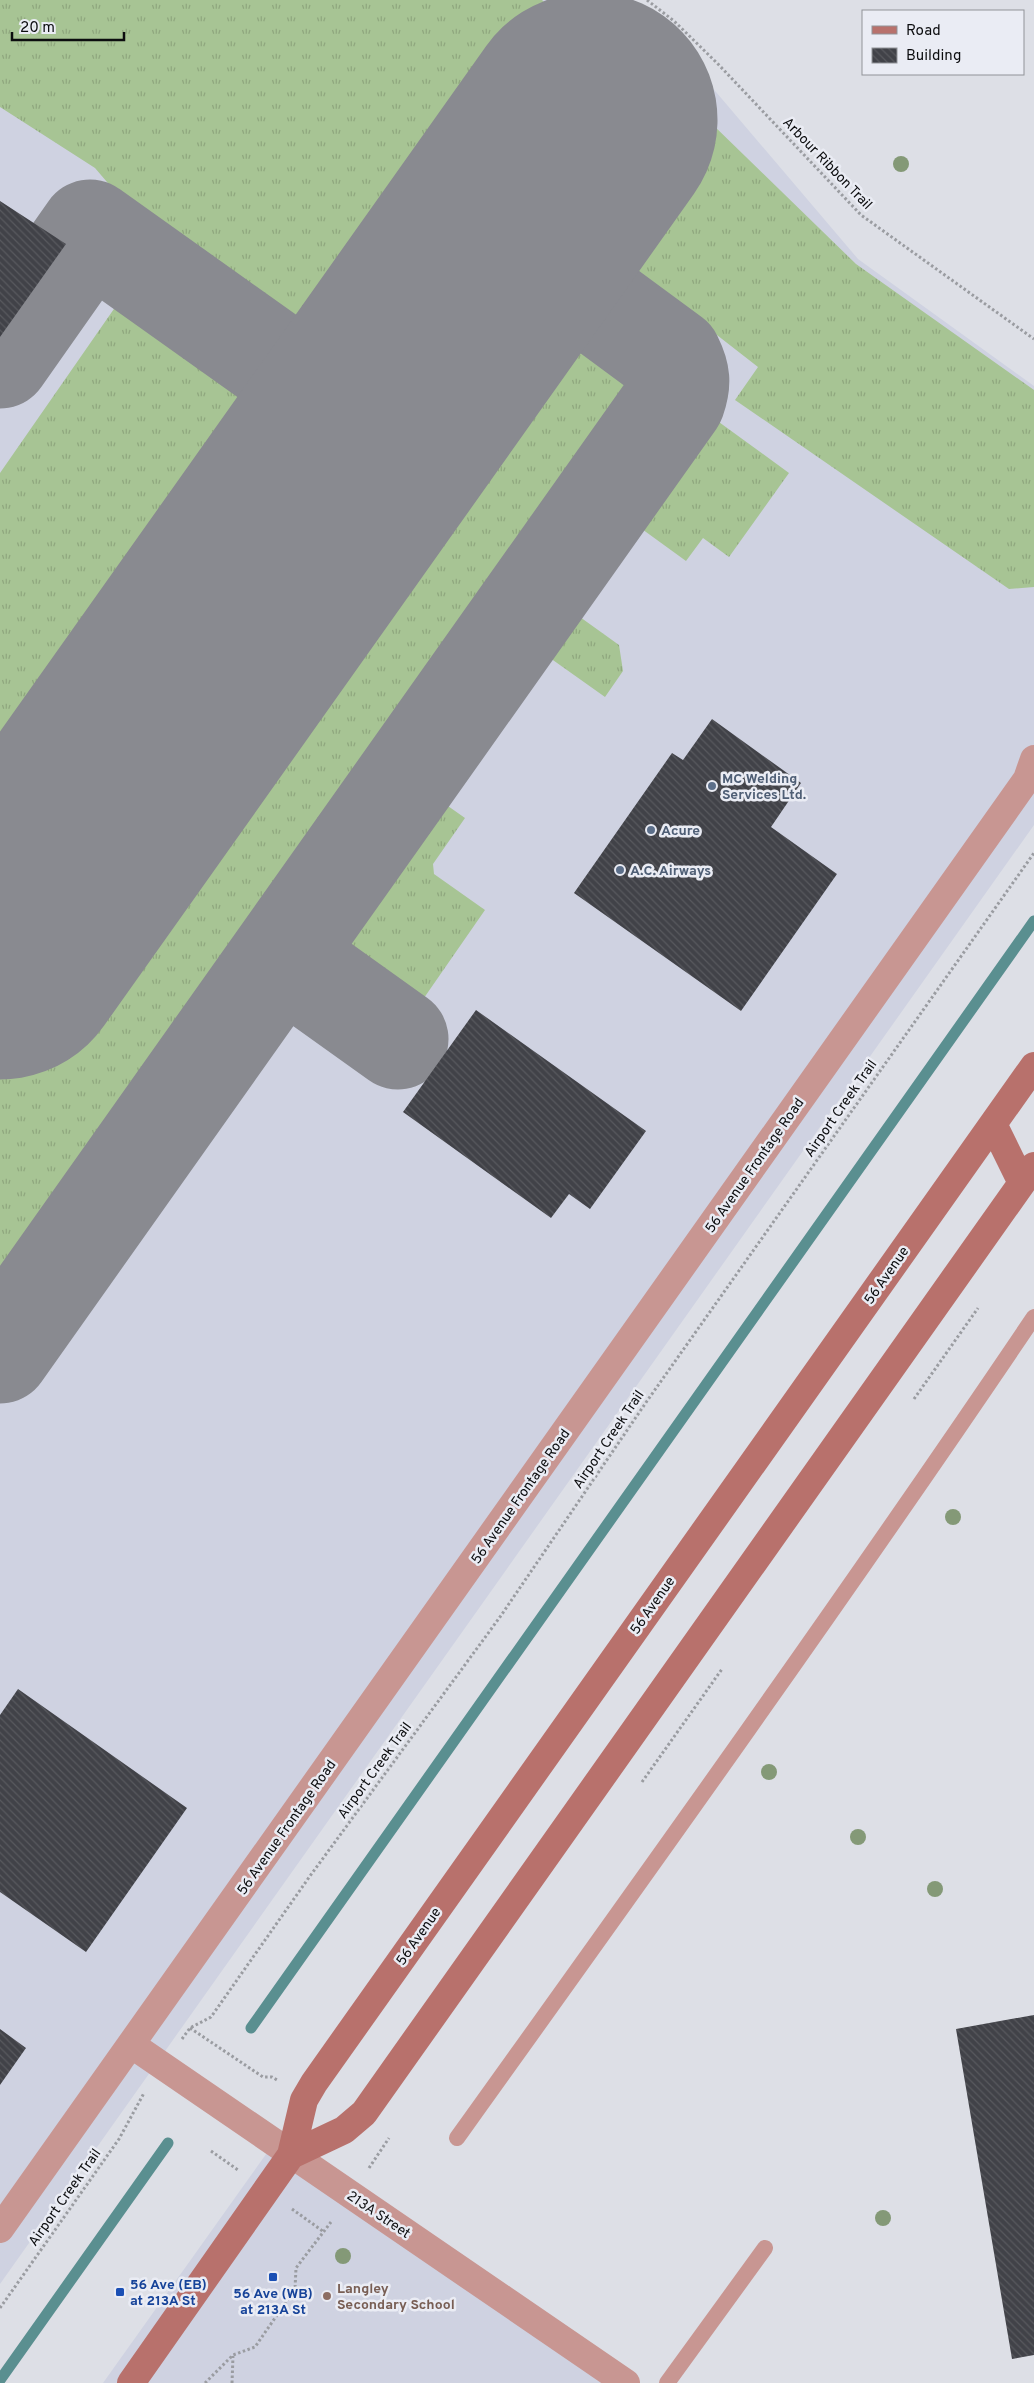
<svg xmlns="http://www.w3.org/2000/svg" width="1034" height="2383" font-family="Overpass,sans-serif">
<defs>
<pattern id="grass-tufts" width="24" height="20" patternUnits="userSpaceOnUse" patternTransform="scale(1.25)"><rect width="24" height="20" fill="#a7c494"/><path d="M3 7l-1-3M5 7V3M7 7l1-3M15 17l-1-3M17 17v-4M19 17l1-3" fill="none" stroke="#8fa77e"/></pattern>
<pattern id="building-back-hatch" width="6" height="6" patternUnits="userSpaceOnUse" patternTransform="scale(1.25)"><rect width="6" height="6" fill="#414248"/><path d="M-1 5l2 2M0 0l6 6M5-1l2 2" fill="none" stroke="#58595e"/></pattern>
</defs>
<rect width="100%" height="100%" fill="#dddfe6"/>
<!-- built -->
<path fill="#cfd2e1" d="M163 0H603L705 79 858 259 1034 386V825L0 2284V83Z
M274 2143 610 2383H103Z"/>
<!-- grass -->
<path fill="url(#grass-tufts)" d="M0 0H542L615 70 673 86 856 264 1034 390V587L1009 589 735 400 758 367 636 272 618 196 646 156 546 80 336 368 160 244 95 168 0 107Z
M125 293 303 415 0 841V473Z
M521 335H599L622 350 641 416 0 1319V1069Z
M712 417 789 473 729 557 703 538 686 561 635 524Z
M573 612 619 645 623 671 605 697 543 653Z
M438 799 465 818 433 864 434 874 485 910 417 1008 393 1015 321 963Z"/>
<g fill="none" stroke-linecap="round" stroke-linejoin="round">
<!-- stream -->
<path stroke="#5a8f90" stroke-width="11" d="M251 2028 1034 921
M0 2380 168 2143"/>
<!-- taxiway -->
<path stroke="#898a90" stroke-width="101" d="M0 358 90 230 371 430
M282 956 398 1039
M0 1353 675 400C681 383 680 374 672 358L508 237"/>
<!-- runway -->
<path stroke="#898a90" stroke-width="255" d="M0 952 590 120"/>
</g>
<!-- building -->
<path fill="url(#building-back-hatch)" d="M0 201 66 244 0 337Z
M712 719 801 783 771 827 837 874 741 1011 574 893 672 753 683 760Z
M476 1010 646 1131 590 1209 569 1194 551 1218 403 1112Z
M18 1689 187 1808 86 1952 0 1892V1715Z
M1034 2015V2355L1012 2359 956 2029Z
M0 2029 26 2048 0 2085Z"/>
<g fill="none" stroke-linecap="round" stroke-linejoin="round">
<!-- path -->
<path stroke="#9a9ca1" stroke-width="3" stroke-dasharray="2.5 2.5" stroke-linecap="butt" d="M647 0 674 21 718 64 861 215 1034 339
M914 1399 978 1308
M642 1782 722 1669
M190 2028 263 2077H272L277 2080
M182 2039 190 2028 211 2017 310 1876 500 1617 647 1401 1034 853
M211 2151 238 2170
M369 2168 389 2138
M292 2209 324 2232
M0 2308 119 2139 144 2093
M205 2383 233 2355 255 2347 295 2289 296 2268 331 2222
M232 2383 233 2356"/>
<!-- service -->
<path stroke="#c89692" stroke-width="16" d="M457 2138C652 1866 847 1594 1034 1317
M667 2383 765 2248"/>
<!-- minor -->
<path stroke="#c89692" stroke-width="28" d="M132 2045 626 2383
M0 2229 1027 779 1034 759"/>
<!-- secondary -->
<path stroke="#b8716c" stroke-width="28" d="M993 1124 1022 1183
M291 2155 344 2130 364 2113 1034 1166
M131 2383 291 2155 304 2100 314 2083 1034 1066"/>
</g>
<!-- trees -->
<g fill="#849977">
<circle cx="901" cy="164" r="8"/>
<circle cx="953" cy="1517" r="8"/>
<circle cx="769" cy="1772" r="8"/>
<circle cx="858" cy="1837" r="8"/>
<circle cx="935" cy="1889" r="8"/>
<circle cx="883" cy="2218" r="8"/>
<circle cx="343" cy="2256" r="8"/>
</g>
<!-- markers -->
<g fill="#5c6f8a" stroke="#eaecf4" stroke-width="2">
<circle cx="712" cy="786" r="5"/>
<circle cx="651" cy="830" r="5"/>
<circle cx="620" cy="870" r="5"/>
</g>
<g fill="#1a4fb4" stroke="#eaecf4" stroke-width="2">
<rect x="268" y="2272" width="10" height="10" rx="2.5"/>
<rect x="115" y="2287" width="10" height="10" rx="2.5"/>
</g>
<circle fill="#8d6e63" stroke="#eaecf4" stroke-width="2" cx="327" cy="2296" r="5"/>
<g text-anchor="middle" stroke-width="5" stroke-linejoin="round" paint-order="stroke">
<!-- street labels -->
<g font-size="14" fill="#0c0d0f" stroke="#eaecf4">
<text transform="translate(828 163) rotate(46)" y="5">Arbour Ribbon Trail</text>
<text transform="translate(840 1108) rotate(-55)" y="5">Airport Creek Trail</text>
<text transform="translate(754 1165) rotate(-55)" y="5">56 Avenue Frontage Road</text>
<text transform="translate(886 1275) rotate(-55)" y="5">56 Avenue</text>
<text transform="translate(608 1439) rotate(-56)" y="5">Airport Creek Trail</text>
<text transform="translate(520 1496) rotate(-55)" y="5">56 Avenue Frontage Road</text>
<text transform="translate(652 1605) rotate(-55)" y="5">56 Avenue</text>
<text transform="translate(374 1770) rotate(-54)" y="5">Airport Creek Trail</text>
<text transform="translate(286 1827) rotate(-55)" y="5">56 Avenue Frontage Road</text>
<text transform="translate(418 1936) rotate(-55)" y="5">56 Avenue</text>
<text transform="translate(64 2197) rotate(-55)" y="5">Airport Creek Trail</text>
<text transform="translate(379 2214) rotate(34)" y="5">213A Street</text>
</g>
<!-- service labels -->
<g font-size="14" font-weight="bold" fill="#4e5e75" stroke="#eaecf4" text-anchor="start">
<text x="722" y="783">MC Welding<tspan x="722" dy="16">Services Ltd.</tspan></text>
<text x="661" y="835">Acure</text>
<text x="630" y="875">A.C. Airways</text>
</g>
<!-- transit labels -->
<g font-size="14" font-weight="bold" fill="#164399" stroke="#eaecf4" text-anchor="start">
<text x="130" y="2289">56 Ave (EB)<tspan x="130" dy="16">at 213A St</tspan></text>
<text x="273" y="2298" text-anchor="middle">56 Ave (WB)<tspan x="273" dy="16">at 213A St</tspan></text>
</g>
<!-- education labels -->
<g font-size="14" font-weight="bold" fill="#785e54" stroke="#eaecf4" text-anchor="start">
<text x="337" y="2293">Langley<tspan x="337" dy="16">Secondary School</tspan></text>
</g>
</g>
<!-- legend -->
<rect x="862" y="10" width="162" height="65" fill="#eaecf4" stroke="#919398"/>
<rect x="872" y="26" width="25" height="8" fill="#b8716c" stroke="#919398"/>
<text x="906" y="35" font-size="15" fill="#0c0d0f">Road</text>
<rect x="872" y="48" width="25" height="15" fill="url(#building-back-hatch)" stroke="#919398"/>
<text x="906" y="60" font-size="15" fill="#0c0d0f">Building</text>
<!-- scale -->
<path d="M12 32v8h112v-8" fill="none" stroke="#0c0d0f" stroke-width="2.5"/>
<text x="20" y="32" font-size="15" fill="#0c0d0f" stroke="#eaecf4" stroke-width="4" paint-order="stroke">20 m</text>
</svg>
